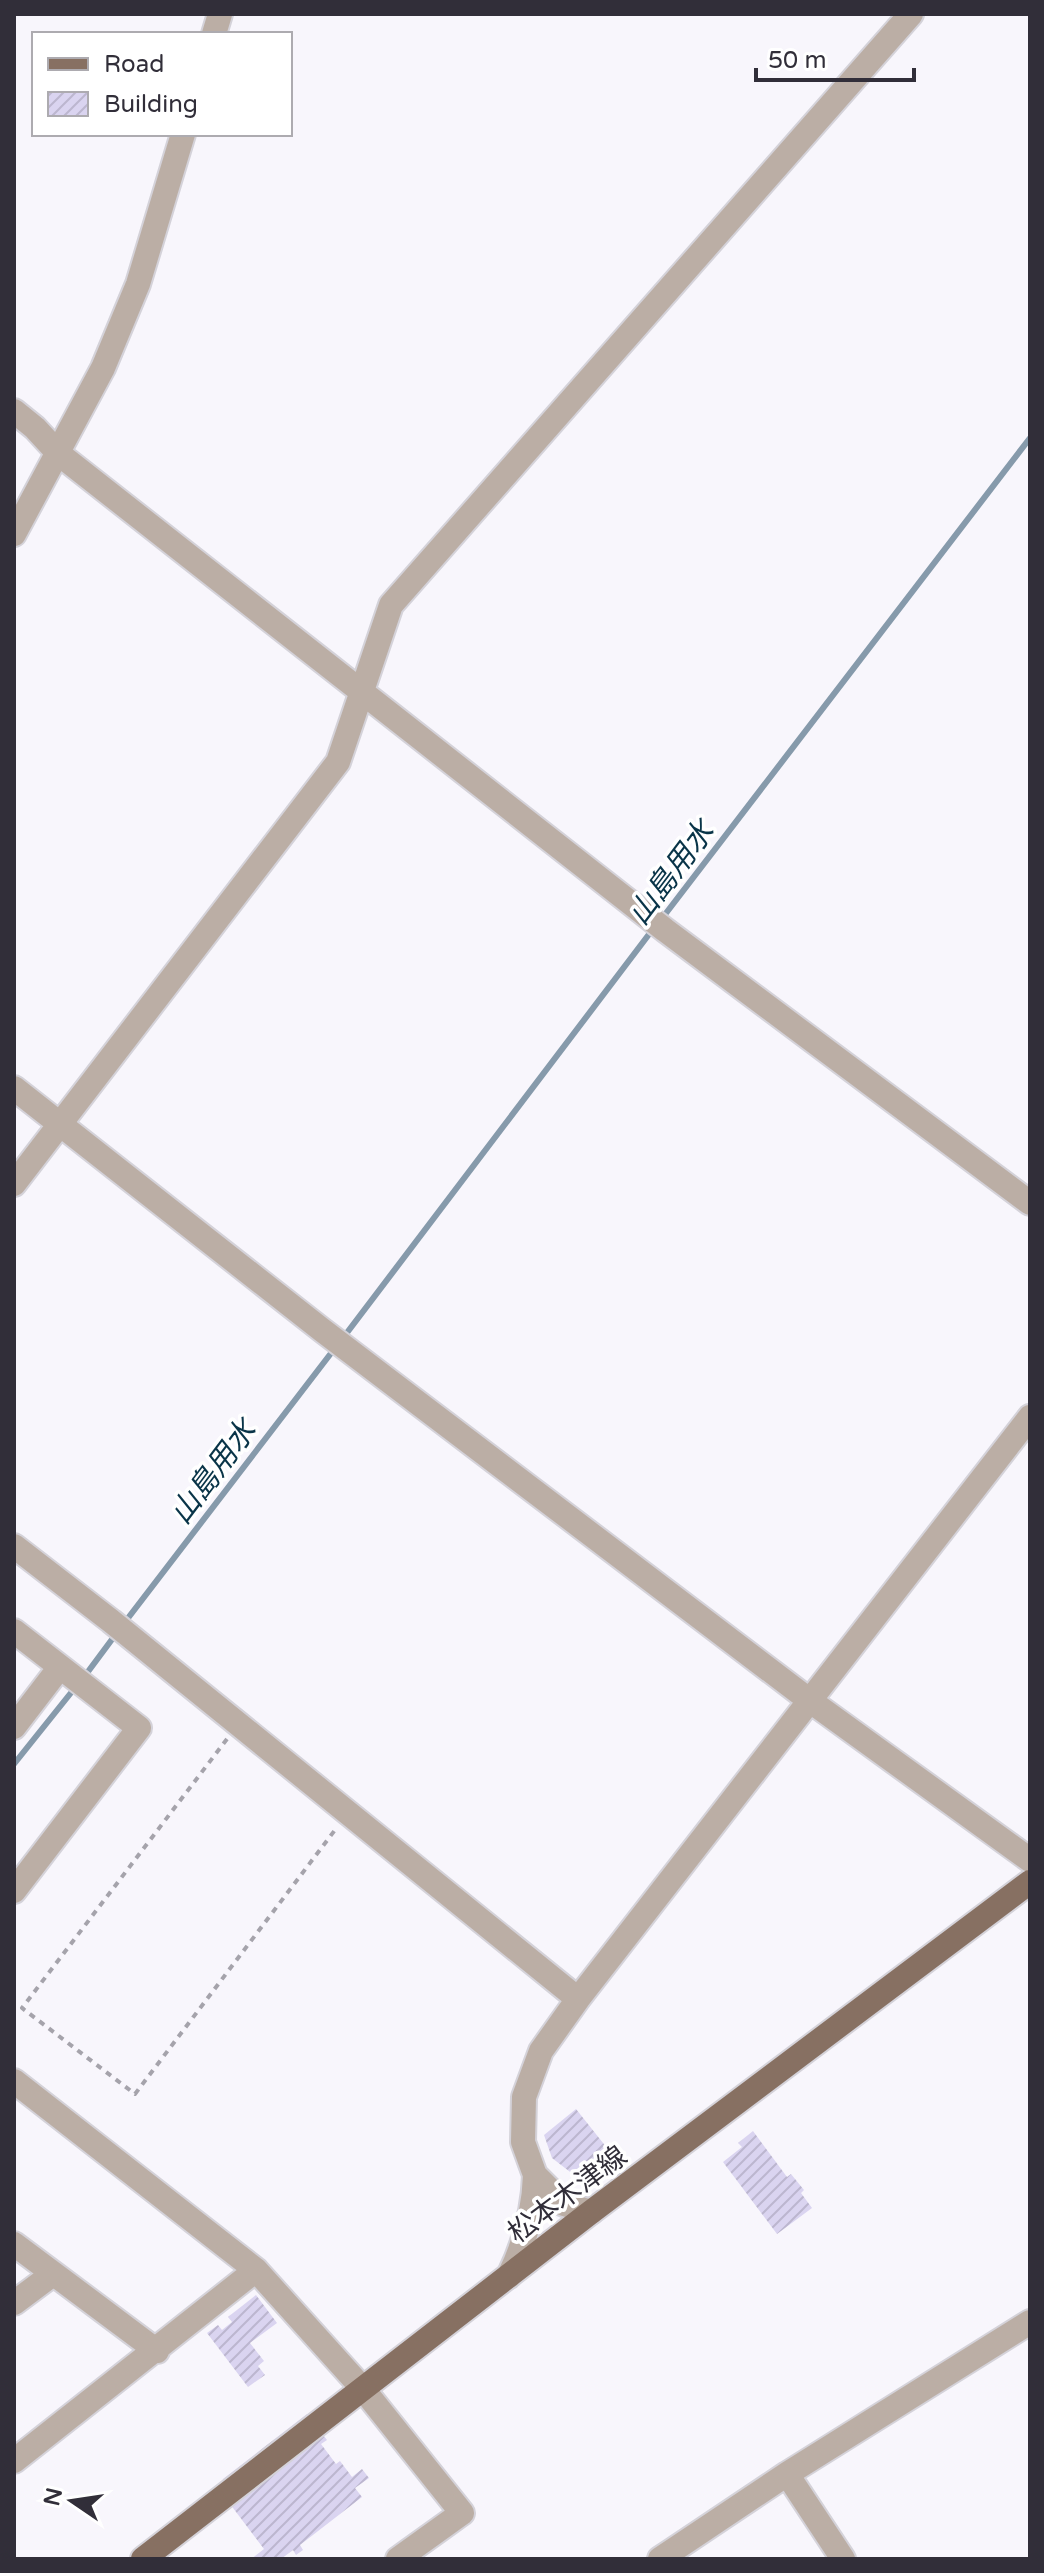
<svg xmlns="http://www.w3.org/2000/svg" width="1044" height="2573" font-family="'Varela Round','Noto Sans JP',sans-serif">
<defs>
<pattern id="building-hatch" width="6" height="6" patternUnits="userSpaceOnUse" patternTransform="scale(2)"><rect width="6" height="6" fill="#dad4f0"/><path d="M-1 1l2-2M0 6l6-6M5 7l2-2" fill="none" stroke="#bcb6cf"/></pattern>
</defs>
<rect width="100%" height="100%" fill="#f8f6fc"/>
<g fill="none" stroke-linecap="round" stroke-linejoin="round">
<!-- stream -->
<path stroke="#869aab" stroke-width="6" d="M660 921 1030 438
M346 1334 653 929
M125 1622 335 1348
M87 1673 113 1638
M14 1764 70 1694"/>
</g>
<!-- building -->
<path fill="url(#building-hatch)" d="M576 2109 611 2153 578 2178 552 2158 544 2135Z
M753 2131 787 2177 791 2174 804 2190 801 2193 812 2208 777 2234 723 2162 742 2147 738 2143Z
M256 2295 277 2323 250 2343 264 2361 258 2366 265 2375 248 2387 207 2333 218 2325 222 2330 232 2322 228 2317Z
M307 2414 327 2440 321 2444 336 2464 340 2461 352 2477 362 2469 369 2478 355 2488 362 2497 300 2545 303 2550 296 2555 293 2550 281 2559H251L264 2549 221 2492 223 2479Z"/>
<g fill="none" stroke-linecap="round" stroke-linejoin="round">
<!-- minor casing -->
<g stroke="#d4d2d9" stroke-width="28">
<path id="minor" d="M214 34 220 14
M14 411 35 428 59 454 665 930 1030 1203
M14 534 103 368 138 284 183 134
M14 1088 322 1330 809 1700 1030 1860
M14 1184 338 762 391 605 911 14
M14 1546 111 1621 578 1999
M14 1631 139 1728 14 1891
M14 1727 60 1667
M14 2081 256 2270 363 2389 462 2513 398 2559
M591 2212 564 2204 535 2175 523 2142 524 2097 541 2051 578 1999 1030 1417
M14 2244 157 2351
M509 2276C525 2243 534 2212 535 2175
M14 2303 53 2274
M14 2461 256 2270
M787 2474 843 2559
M660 2559 787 2474 1030 2322"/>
</g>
<!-- major casing -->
<g stroke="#d4d2d9" stroke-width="28">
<path id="major" d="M143 2559 591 2212 1030 1882"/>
</g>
<!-- path -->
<path stroke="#a5a3ab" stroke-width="4" stroke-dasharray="6 6" stroke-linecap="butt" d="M227 1739 22 2008 135 2094 335 1830"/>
<!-- minor -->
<use href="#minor" stroke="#bbaea5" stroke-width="24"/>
<!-- major -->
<use href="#major" stroke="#877062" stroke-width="24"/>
</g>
<g text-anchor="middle" stroke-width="7" stroke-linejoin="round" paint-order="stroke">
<!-- street labels -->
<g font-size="28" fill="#312e39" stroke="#fff">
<text transform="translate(567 2194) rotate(-37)" y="10">松本木津線</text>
</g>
<!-- water labels -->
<g font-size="30" font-style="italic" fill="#093448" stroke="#fff">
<text transform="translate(671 873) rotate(-53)" y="10">山島用水</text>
<text transform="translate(213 1472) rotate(-53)" y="10">山島用水</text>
</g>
</g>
<!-- border -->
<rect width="1044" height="2573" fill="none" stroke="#312e39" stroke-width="32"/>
<!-- legend -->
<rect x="32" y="32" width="260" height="104" fill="#ffffff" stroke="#adabb0" stroke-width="2"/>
<rect x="48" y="58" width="40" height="12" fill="#877062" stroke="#adabb0" stroke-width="2"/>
<text x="104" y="72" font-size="24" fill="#312e39">Road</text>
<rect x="48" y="92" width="40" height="24" fill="url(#building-hatch)" stroke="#adabb0" stroke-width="2"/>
<text x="104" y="112" font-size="24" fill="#312e39">Building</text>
<!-- north arrow -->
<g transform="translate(72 2501) rotate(283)" stroke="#ffffff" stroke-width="6" paint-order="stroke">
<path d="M0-6L14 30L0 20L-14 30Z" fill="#312e39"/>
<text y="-12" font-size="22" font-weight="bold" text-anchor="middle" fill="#312e39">N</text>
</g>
<!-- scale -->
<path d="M756 68v12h158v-12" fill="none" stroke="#312e39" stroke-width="4"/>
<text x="768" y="68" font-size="24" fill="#312e39" stroke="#ffffff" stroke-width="6" paint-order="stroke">50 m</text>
</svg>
